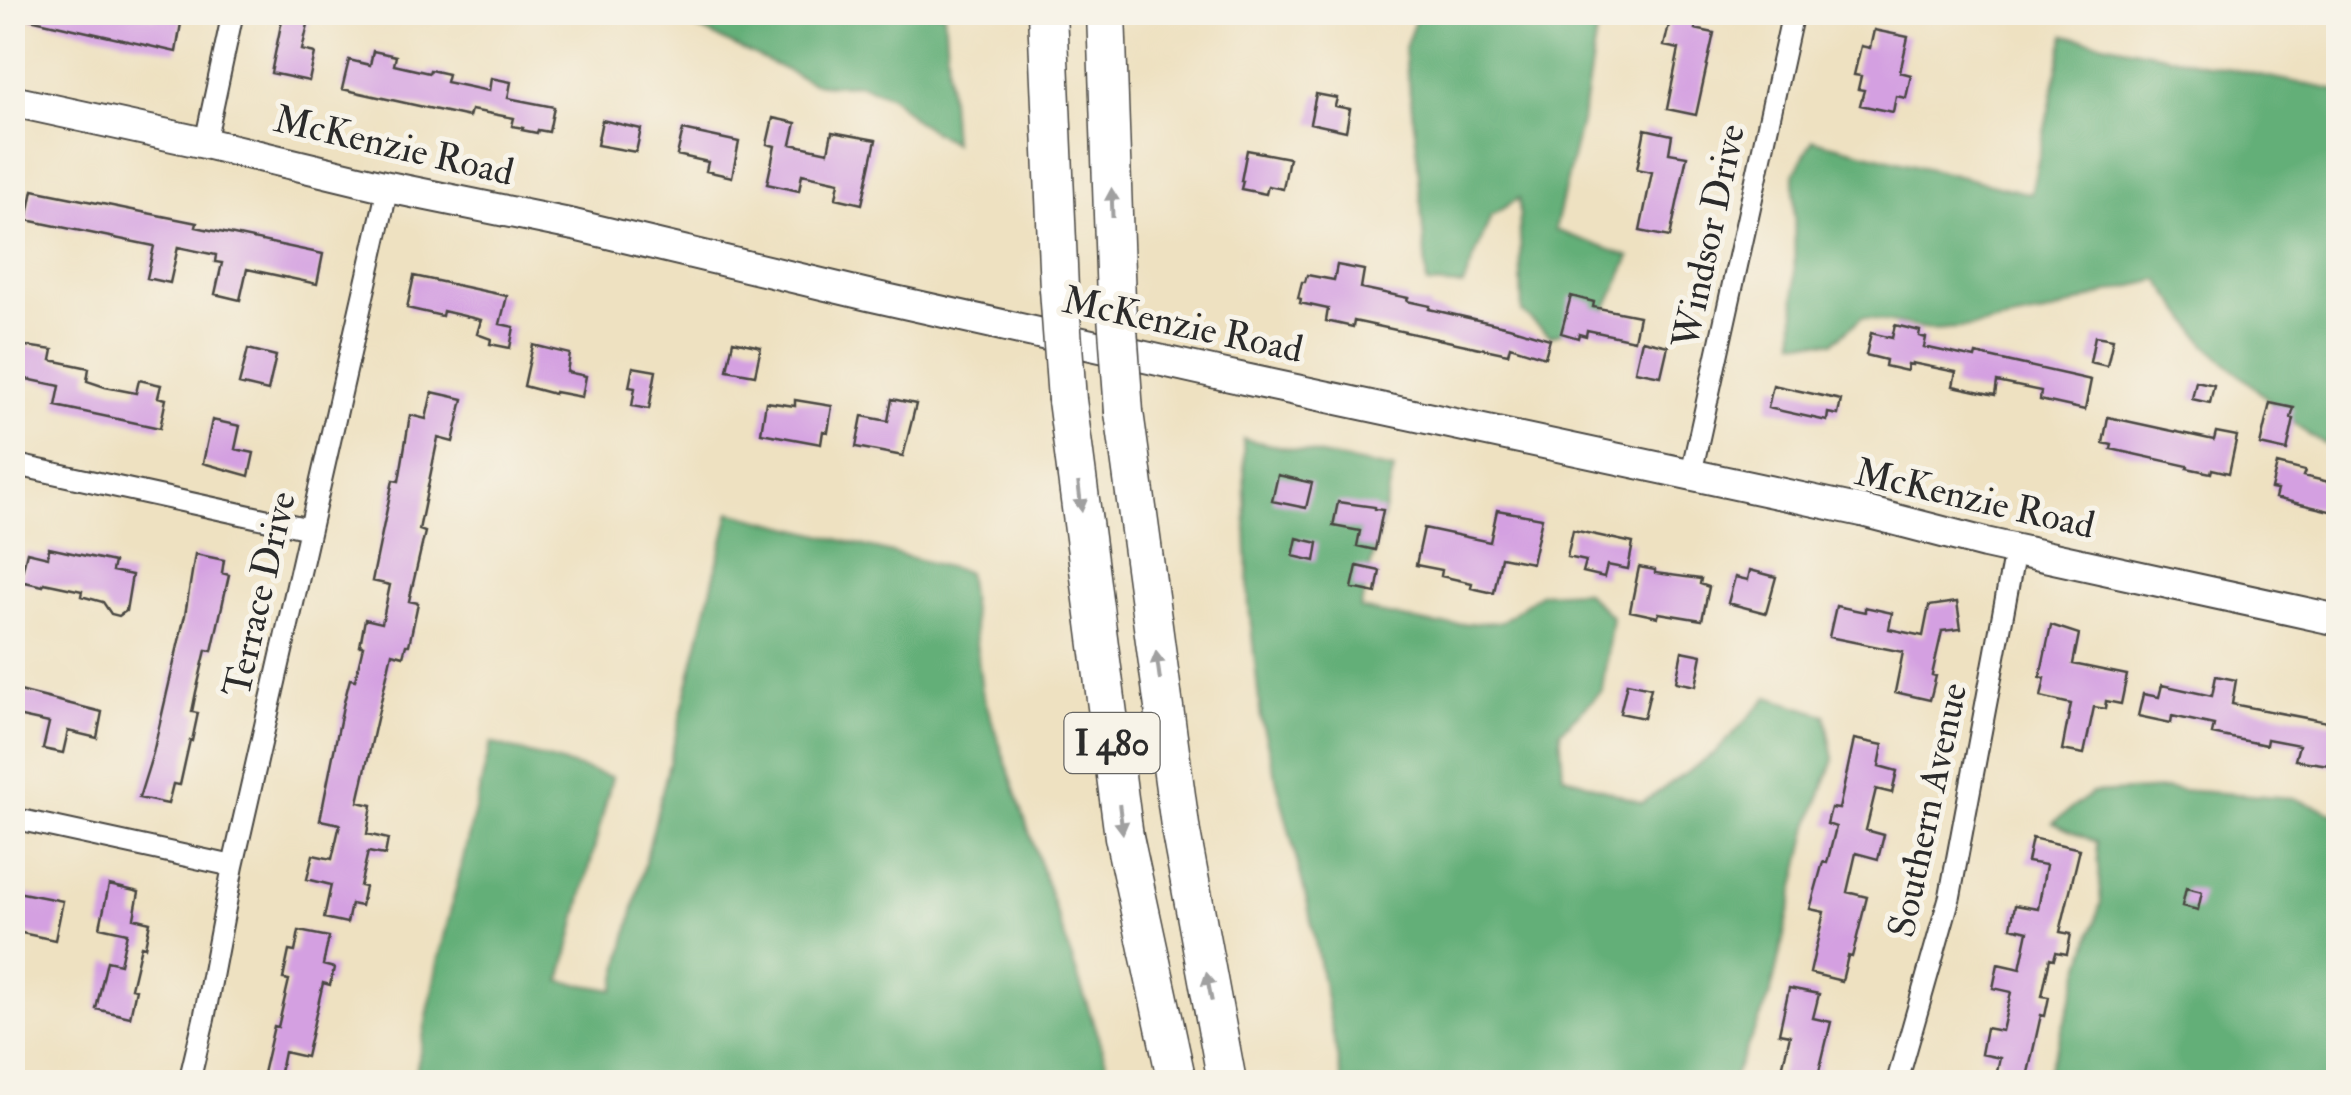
<svg xmlns="http://www.w3.org/2000/svg" width="2351" height="1095" font-family="'IM FELL Double Pica',serif">
<rect width="100%" height="100%" fill="#f7f3e8"/>
<filter id="ink" filterUnits="userSpaceOnUse"><feTurbulence type="fractalNoise" baseFrequency=".01" numOctaves="2"/><feDisplacementMap in="SourceGraphic" scale="20" xChannelSelector="R" yChannelSelector="G"/><feConvolveMatrix kernelMatrix="1 2 1 2 8 2 1 2 1" color-interpolation-filters="sRGB"/></filter>
<filter id="wash" filterUnits="userSpaceOnUse"><feTurbulence type="fractalNoise" baseFrequency=".0048" numOctaves="4" result="noise"/><feDisplacementMap in="SourceGraphic" scale="40" xChannelSelector="R" yChannelSelector="G"/><feGaussianBlur stdDeviation="2.25" result="paint"/><feColorMatrix in="noise" values="0 0 0 0 0 0 0 0 0 0 0 0 0 0 0 0 0 1.4 0 .05"/><feComposite in="paint" operator="in"/></filter>
<g filter="url(#wash)">
<rect width="100%" height="100%" fill="#eee1c1"/>
<!-- forest -->
<path fill="#64af78" stroke="#486d52" stroke-width="2.5" d="M665 13H944L953 143 915 120 891 96 859 84 831 85 813 83Z
M1418 13H1599L1584 109 1555 230 1630 257 1600 323 1550 336 1522 312 1519 198 1491 216 1463 286 1427 284 1416 138 1404 50Z
M2065 35 2338 91V450L2310 436 2207 346 2159 280 2108 292 2050 313 1973 327 1933 330 1862 317 1834 342 1795 341 1794 173 1813 140 2031 194Z
M1243 439 1394 470 1360 609 1436 625 1501 622 1541 593 1584 591 1612 617 1602 691 1560 731 1563 775 1642 803 1714 754 1768 697 1826 715 1834 760 1809 826 1770 996 1731 1082H1342L1308 905 1261 719 1249 606Z
M730 512 967 572 982 691 1113 1082H414L438 962 491 743 612 777 561 981 614 990Z
M2166 789 2293 798 2338 815V1082H2043L2056 1050 2101 902 2096 842 2053 823 2092 793Z"/>
<g id="blocks">
<!-- building -->
<path fill="#d4a0e1" d="M31 12H134L156 18 157 12H183L176 52 30 19Z
M1672 12H1699L1695 29 1714 33 1696 115 1667 109 1679 49 1664 46Z
M283 15 309 20 302 50 315 53 309 81 271 73Z
M1874 30 1908 37 1900 72 1911 75 1906 98 1896 96 1893 112 1860 105 1864 90 1858 89 1861 76 1854 75 1861 46 1870 48Z
M373 51 396 56 394 65 429 73 430 70 448 74 446 82 489 91 491 78 511 82 508 98 554 107 549 132 538 130 537 133 522 130 523 128 512 126 514 118 471 110 469 117 342 89 349 60 370 65Z
M1316 94 1337 98 1335 106 1350 109 1346 131 1310 123Z
M773 118 796 123 791 144 828 152 832 132 876 140 862 204 836 198 839 182 802 174 799 191 767 184 775 146 767 144Z
M602 120 641 129 636 152 597 145Z
M1645 129 1672 135 1669 153 1687 156 1670 237 1640 231 1652 172 1637 169Z
M683 130 739 142 732 177 706 171 708 162 677 155Z
M1247 150 1289 158 1283 189 1268 186 1266 194 1241 189 1243 181H1241Z
M33 190 197 223 196 227 323 254 317 284 247 269 240 300 215 294 222 263 215 262 216 255 178 247 170 283 147 278 154 246 27 220Z
M1337 265 1364 270 1361 288 1408 298 1407 301 1430 306 1429 309 1509 327 1550 339 1545 357 1510 346 1508 354 1354 321 1353 327 1326 321 1328 309 1300 303 1301 299 1298 298 1302 282H1305L1307 275 1334 280Z
M414 276 507 296 500 324 514 327 510 348 490 344 491 339 477 334 481 320 443 311 442 316 407 308Z
M1571 296 1594 302 1593 307 1639 316 1634 340 1587 330 1586 336 1579 334 1578 338 1561 333Z
M1895 325 1920 331 1919 336 1926 338 1924 347 1975 358 1976 354 2091 380 2085 410 2040 400 2041 391 1997 382 1995 395 1953 386 1956 372 1912 363V365L1908 364 1907 371 1885 366 1886 360 1866 355 1871 333 1892 338Z
M2095 336 2113 339 2107 366 2090 362Z
M1642 340 1668 346 1661 376 1635 371Z
M733 341 761 347 755 375 727 370Z
M12 344 53 350 51 360 89 368 87 381 105 387 136 393 139 380 161 385 158 397 166 399 160 428 56 406 60 386 12 376Z
M533 345 570 354 567 372 586 376 582 397 555 392 554 394 524 386Z
M248 349 276 356 268 391 239 384Z
M633 367 656 371 649 409 632 406 635 388 629 387Z
M2196 381 2214 385 2210 403 2192 399Z
M1773 385 1841 400 1838 415 1828 413 1827 421 1768 408Z
M432 392 463 399 453 442 438 438 419 530 425 532 409 601 418 603 409 645H406L403 656 392 653 358 802 372 805 367 834 388 839 385 855 368 852 360 886 365 887 361 906 351 904 347 923 324 918 331 885 307 879 313 855 332 859 340 824 320 820 343 706 350 679 355 680 363 646H360L365 619 382 623 390 585 372 581 393 480 399 481 410 415 426 419Z
M892 399 916 404 903 456 856 447 862 416 888 421Z
M795 400 832 406 828 432 823 431 821 444 761 433 766 402 795 406Z
M2270 403 2294 408 2291 418 2294 419 2287 451 2260 445Z
M2108 417 2214 440 2216 432 2237 436 2229 473 2212 469 2211 473 2187 468 2188 466 2111 449 2112 445 2103 443Z
M212 420 240 426 235 449 254 453 249 476 203 463Z
M2277 464 2305 471 2303 476 2338 484V513L2275 498 2277 490 2271 489Z
M1278 475 1312 483 1306 508 1272 501Z
M1338 502 1375 507V509L1383 510 1375 550 1357 546 1360 531 1333 526Z
M1497 510 1542 518 1532 563 1501 557 1494 593 1471 588 1472 583 1441 576 1442 570 1416 565 1424 528 1490 542Z
M1573 530 1633 543 1628 569 1607 565 1604 577 1583 572 1586 561 1567 557Z
M1297 538 1318 543 1315 561 1293 556Z
M49 548 114 562 112 571 132 575 126 611 119 616 111 614 103 602 81 596 82 591 44 583 43 586 20 581 27 552 48 557Z
M195 554 224 560 222 573 229 575 212 651 206 650 196 692 192 712 198 713 192 741 190 740 180 785 173 784 168 804 139 798 153 753 185 615Z
M1357 566 1380 571 1376 593 1352 588Z
M1639 567 1655 570V573L1701 579 1700 584 1709 587 1702 620 1659 613 1658 617 1630 611Z
M1750 570 1776 577 1766 613 1728 603 1735 577 1748 580Z
M1957 602 1961 629 1942 631 1932 675 1936 676 1930 700 1895 692 1903 652 1829 637 1836 606 1865 612V607L1892 613 1889 629 1923 636 1929 606Z
M2051 625 2079 634 2073 664 2127 675 2121 704 2106 701 2105 709 2094 707 2084 754 2062 750 2071 704 2041 697 2045 678 2040 677Z
M1682 651 1702 655 1696 686 1676 682Z
M2216 676 2236 680 2232 704 2338 724V752L2336 766 2295 760 2299 745 2267 739 2266 745 2212 734 2214 725 2172 716 2171 723 2138 716 2143 694 2159 697 2162 685 2212 696Z
M1627 683 1651 688 1644 718 1620 713Z
M12 689 102 712 97 738 68 731 63 753 43 749 49 723 12 715Z
M1854 739 1883 745 1879 766 1897 771 1892 793 1876 789 1866 830 1884 835 1878 859 1856 853 1847 892 1867 897 1852 957 1848 956 1842 981 1810 973 1824 912 1810 909 1823 862 1827 863 1836 827 1827 824 1831 808 1839 809Z
M2032 838 2080 849 2060 932 2071 934 2067 954 2056 952 2054 959 2050 958 2042 996 2049 997 2045 1016 2041 1015 2026 1082H2009L1995 1079 2000 1058 1981 1054 1986 1028 2002 1031 2011 992 1993 988 1998 964 2020 969 2028 931 2011 927 2015 905 2038 909 2046 865 2027 862Z
M109 885 139 892 134 918 150 922 145 947 141 946 131 988 136 989 130 1017 96 1009 107 961 120 964 127 933 100 927Z
M2186 888 2202 892 2198 910 2182 906Z
M12 891 63 901 55 940 12 931Z
M299 931 329 937 323 965 334 968 330 985 323 983 306 1057 284 1052 278 1082H261L274 1026 278 1027 289 980 283 979 289 951 295 952Z
M1789 988 1819 994 1813 1018 1831 1022 1817 1080 1811 1078 1810 1082H1779L1790 1035 1779 1033Z"/>
</g>
</g>
<g filter="url(#ink)">
<use href="#blocks" fill-opacity="0" stroke="#484642" stroke-width="2.5"/>
<g fill="none" stroke-linecap="round" stroke-linejoin="round">
<!-- street casing -->
<g stroke="#484642" stroke-width="24">
<path id="street" d="M205 143 233 12
M12 464 310 529
M1691 474 1793 12
M12 818 233 866
M189 1082 204 1019 233 866 388 187
M1897 1082 1950 896 2015 550"/>
</g>
<!-- secondary casing -->
<g stroke="#484642" stroke-width="34">
<path id="secondary" d="M12 101 205 143 388 187 574 225 868 295 1221 374 1862 511 1985 543 2338 620"/>
</g>
<!-- highway casing -->
<g stroke="#484642" stroke-width="41">
<path id="highway" d="M1047 12 1059 289
M1106 12 1116 301
M1067 400 1124 837 1177 1082
M1124 412 1181 833 1227 1082"/>
</g>
<!-- street -->
<use href="#street" stroke="#fff" stroke-width="20"/>
<!-- secondary -->
<use href="#secondary" stroke="#fff" stroke-width="30"/>
<!-- highway -->
<use href="#highway" stroke="#fff" stroke-width="38"/>
<!-- highway-bridge casing -->
<g stroke="#484642" stroke-width="41" stroke-linecap="butt">
<path id="highway-bridge" d="M1059 289 1067 400
M1116 301 1124 412"/>
</g>
<!-- highway-bridge -->
<use href="#highway-bridge" stroke="#fff" stroke-width="38"/>
</g>
<!-- one-way arrows -->
<defs><path id="oneway-solid" d="M-6-.8H1V-3.2L6.5 0L1 3.2V.8H-6Z" transform="scale(2.5)"/></defs>
<g fill="#a0a0a0">
<use href="#oneway-solid" transform="translate(1112 203) rotate(-92)"/>
<use href="#oneway-solid" transform="translate(1080 497) rotate(83)"/>
<use href="#oneway-solid" transform="translate(1158 666) rotate(-98)"/>
<use href="#oneway-solid" transform="translate(1121 819) rotate(83)"/>
<use href="#oneway-solid" transform="translate(1209 987) rotate(-101)"/>
</g>
</g>
<g text-anchor="middle" stroke-width="10" stroke-linejoin="round" paint-order="stroke">
<!-- shield labels -->
<rect fill="#f7f3e8" stroke="#686764" stroke-width="2.5" x="1064.5" y="713" width="95" height="60" rx="8"/>
<g font-size="35" font-weight="bold" fill="#2b2b2b">
<text x="1112" y="755">I 480</text>
</g>
<!-- street labels -->
<g font-size="38" fill="#2b2b2b" stroke="#f7f3e8">
<text transform="translate(394 145) rotate(13)" y="13">McKenzie Road</text>
<text transform="translate(1708 236) rotate(-78)" y="13">Windsor Drive</text>
<text transform="translate(1183 324) rotate(12)" y="13">McKenzie Road</text>
<text transform="translate(1975 498) rotate(13)" y="13">McKenzie Road</text>
<text transform="translate(259 594) rotate(-77)" y="13">Terrace Drive</text>
<text transform="translate(1927 810) rotate(-78)" y="13">Southern Avenue</text>
</g>
</g>
<!-- margin -->
<rect width="2351" height="1095" fill="none" stroke="#f7f3e8" stroke-width="50"/>
</svg>
